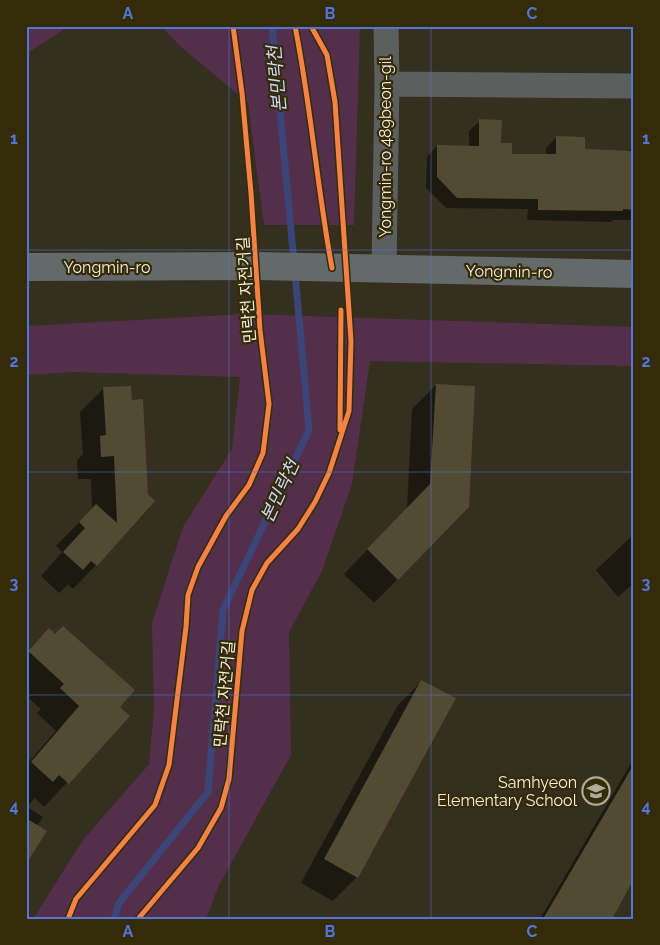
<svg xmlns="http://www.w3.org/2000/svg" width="660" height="945" font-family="Raleway,'Noto Sans KR',sans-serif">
<rect width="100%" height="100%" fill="#342f1e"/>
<!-- green -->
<path fill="#542f4b" d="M26 26H69L26 54Z
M161 26H360L354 225H264L248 103 180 46Z
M245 314 634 327V366L370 361 352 484 322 571 289 632 291 755 219 885 206 919H33L83 840 149 764 154 710 152 623 183 527 232 449 240 377 73 372 26 375V326Z"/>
<!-- shadow -->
<path fill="#0007" d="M480 121 511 155H546V148L557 137 584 150 626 152 634 146V220H613L611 222 527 220 528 209 446 208 426 188 427 157 437 146 469 147V131Z
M436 385 474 387 398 579 374 603 344 574 407 509 412 409Z
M104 388 131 401 147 495 153 501 96 565 73 589 68 584 59 593 41 576 62 552 56 546 92 509 91 479H78L77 460 83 454 80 412Z
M634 534V583L618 597 596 570Z
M49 630 118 708 128 717 44 807 35 798 28 805 26 803V765L56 731 37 713 41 709 26 696V652Z
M422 681 357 877 333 901 301 883 398 705Z
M634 758V876L610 919H540Z
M26 806 43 817 37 826 26 862Z"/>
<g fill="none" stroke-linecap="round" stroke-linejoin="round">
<!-- stream -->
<path stroke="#3b4577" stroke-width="7" d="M272 26 294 262
M114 919 119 903 208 792 223 610 309 430 295 273"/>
</g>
<!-- building -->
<path fill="#514b33" d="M479 119 502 120 501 143H512V154H556V136L585 137V149L634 151V210L623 209V211L538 210V199L457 198 437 177V145L479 146Z
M436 384 475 386 469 507 398 580 367 549 430 484Z
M131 386 132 400 143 399 148 494 155 501 97 566 91 561 83 570 63 552 85 528 79 522 96 504 117 523 114 456 101 457 100 436 106 435 103 387Z
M63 626 135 690 120 707 130 716 69 784 59 775 53 782 31 762 79 706 60 688 64 684 28 651 49 628 55 634Z
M421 680 456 698 358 878 324 859Z
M634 764V879L612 919H543Z
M26 818 47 831 26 864Z"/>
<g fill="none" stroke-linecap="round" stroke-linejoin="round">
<!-- street -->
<path stroke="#5b605f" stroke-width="25" d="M387 84 634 86
M384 268 387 84 386 26"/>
<!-- secondary -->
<path stroke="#646a6a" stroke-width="28" d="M26 267 257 266 634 274"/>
<!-- cycleway casing -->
<g stroke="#342b09" stroke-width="8">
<path id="cycleway" d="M295 26C311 106 317 187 332 268
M340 430 341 310
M68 919 76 899 155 805 169 765 186 627 188 595 198 567 226 516 249 485 263 453 269 404 260 330 251 193 242 93 233 26
M138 919 198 848 221 808 229 779 242 631 252 590 267 563 298 529 315 502 329 473 349 411 351 341 335 102 327 55 311 26"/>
</g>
<!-- cycleway -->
<use href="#cycleway" stroke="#f48246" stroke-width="5"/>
</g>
<!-- grid -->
<path fill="none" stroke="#5376d9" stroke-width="1" stroke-opacity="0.55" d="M229 26V919M431 26V919M26 250H634M26 472H634M26 695H634"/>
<!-- icons -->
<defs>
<g id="school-ring" transform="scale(1.4375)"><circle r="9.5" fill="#342b09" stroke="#b1ac9a" stroke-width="1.5"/><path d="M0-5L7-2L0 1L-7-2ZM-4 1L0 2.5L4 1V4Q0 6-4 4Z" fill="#b1ac9a"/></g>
</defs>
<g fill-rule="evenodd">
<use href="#school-ring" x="596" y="791"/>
</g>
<g text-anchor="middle" stroke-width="4.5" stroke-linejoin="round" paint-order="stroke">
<!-- street labels -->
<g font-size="16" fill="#f5f0dd" stroke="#342b09">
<text transform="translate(385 147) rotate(-90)" y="6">Yongmin-ro 489beon-gil</text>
<text x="107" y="273">Yongmin-ro</text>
<text transform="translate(509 271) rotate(1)" y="6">Yongmin-ro</text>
<text transform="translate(246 290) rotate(-94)" y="6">민락천 자전거길</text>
<text transform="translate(224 694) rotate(-85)" y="6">민락천 자전거길</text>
</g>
<!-- poi labels -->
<g font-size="16" fill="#f5f0dd" stroke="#342b09" text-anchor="end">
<text x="577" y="788">Samhyeon<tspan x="577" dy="18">Elementary School</tspan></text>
</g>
<!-- water labels -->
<g font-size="18" font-style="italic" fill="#cdd7fa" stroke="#342b09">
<text transform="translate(277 79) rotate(-95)" y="6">본민락천</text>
<text transform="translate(280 491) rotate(-65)" y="6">본민락천</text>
</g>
</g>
<!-- border -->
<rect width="660" height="945" fill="none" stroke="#342b09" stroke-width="55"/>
<rect x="28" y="28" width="604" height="890" fill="none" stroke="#5376d9" stroke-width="2"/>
<g font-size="16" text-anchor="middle" font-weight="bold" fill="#5376d9">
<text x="128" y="19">A</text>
<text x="330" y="19">B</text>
<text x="532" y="19">C</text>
<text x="14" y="144">1</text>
<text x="646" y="144">1</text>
<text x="14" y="367">2</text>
<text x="646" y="367">2</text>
<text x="14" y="589">3</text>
<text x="646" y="589">3</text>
<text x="14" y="812">4</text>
<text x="646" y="812">4</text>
<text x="128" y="937">A</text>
<text x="330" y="937">B</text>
<text x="532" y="937">C</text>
</g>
</svg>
